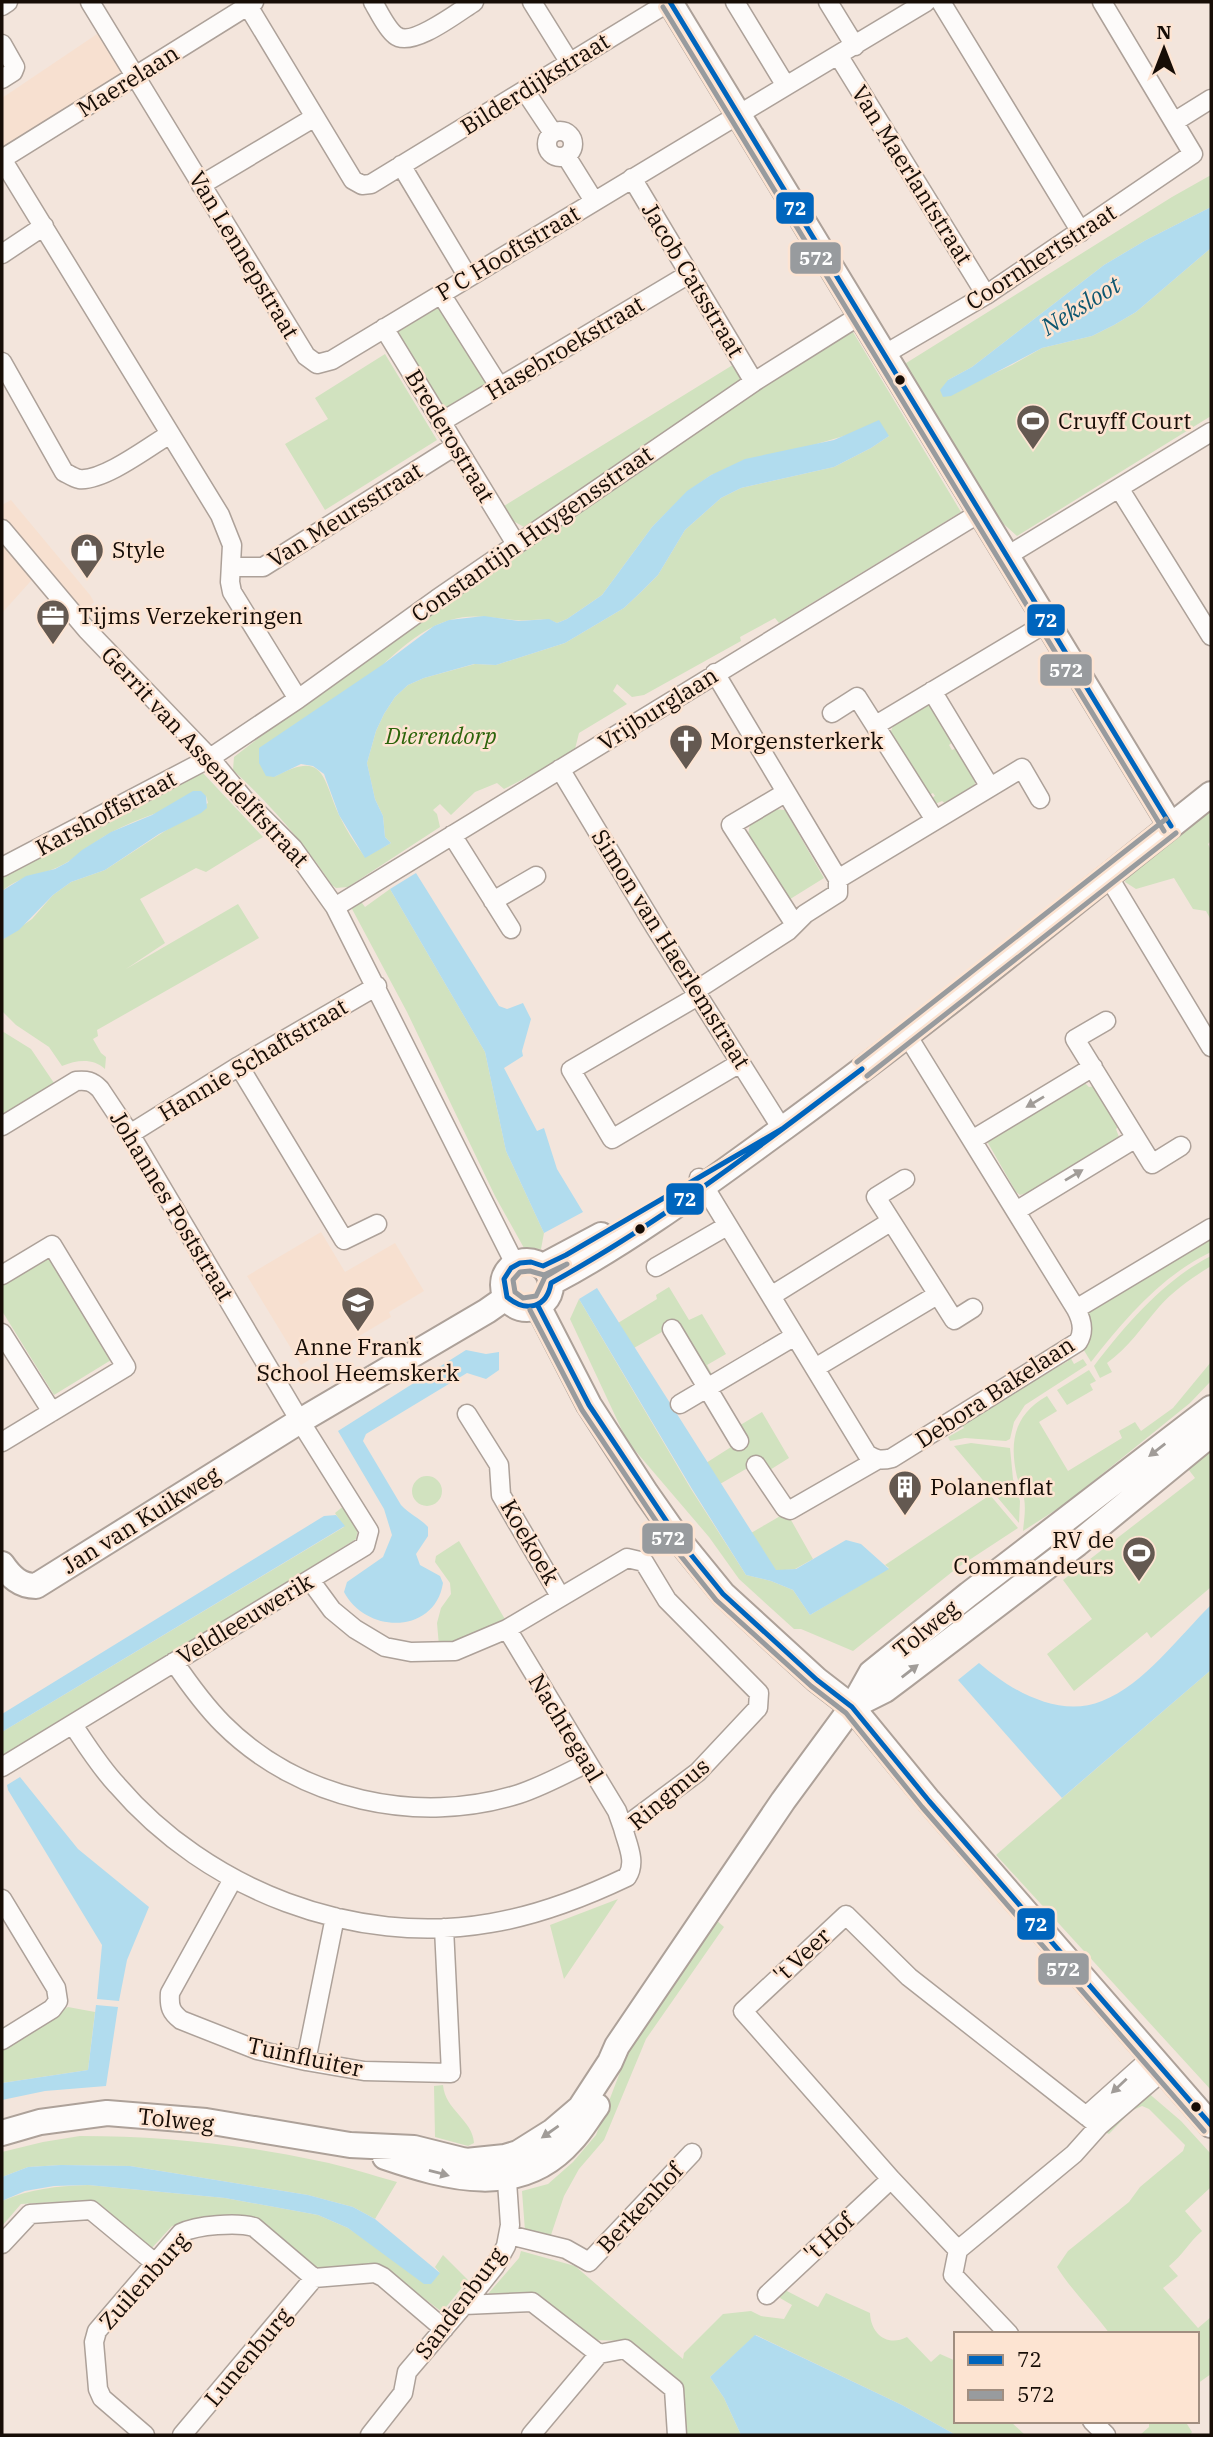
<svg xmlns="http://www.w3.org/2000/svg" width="1213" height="2437" font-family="'IBM Plex Serif',serif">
<rect width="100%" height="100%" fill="#f3e5dc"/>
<!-- built -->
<path fill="#f7e0d0" d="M106 28 135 76 2 159V98Z
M11 500 90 595 94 602 76 618 38 573 2 613V505Z
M321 1232 345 1272 395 1243 424 1291 389 1312 391 1317 331 1353 327 1349 301 1365 247 1276Z"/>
<!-- green -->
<path fill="#d1e2bf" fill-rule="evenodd" d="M1211 175V207L1146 240 1104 265 972 367 948 380 982 379 1012 365 1042 348 1092 336 1114 325 1136 312 1211 248V416L1017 536 997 518 903 365 1172 197Z
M435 305 443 310 485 376 486 384 445 409 394 330Z
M853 332 961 512 779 623 775 618 740 637 741 641 644 695 632 697 617 684 613 691 627 704 579 733 574 753 504 789 497 783 475 792 451 815 440 804 433 810 437 814 440 827 348 887 336 888 332 885C304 843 270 804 233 770L234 757 313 696 449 598 781 373ZM854 433 889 436 871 448 834 467 741 488 721 498 685 530 658 575 641 592 624 608 565 643 496 665 475 664 424 678 408 685 395 697 384 714 376 731 367 763 375 799 383 816 385 837 391 843 365 857C355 844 346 830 339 815 322 777 325 749 274 777 298 752 322 727 345 703 374 674 411 631 450 620 472 613 493 618 515 620 529 622 544 616 557 623L567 619 602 595 652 527 687 492 711 475Z
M385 354 437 440 325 510 285 444 328 419 315 398Z
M736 363 743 378 526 528 513 521 504 506Z
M929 705 953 742 949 745 952 750 959 747 976 780 973 789 947 805 942 801 933 805 930 799 935 796 933 793 927 796 891 732C893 719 916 709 929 705Z
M202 772 263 837 206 872 196 868 140 899 165 943 126 969 238 904 259 938 97 1030 98 1036 93 1039 101 1053 106 1057 105 1069C93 1058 77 1060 62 1066L49 1047 16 1025 2 1011V940L32 919 53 895 71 882 105 870 208 803 206 796C174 807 140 817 110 833 91 843 76 860 56 868 35 877 22 875 2 891V877Z
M775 809 785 810 824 878 787 901 748 835 750 824Z
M1211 810V841L1208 844 1211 850V920L1206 911 1193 909 1174 878 1136 889 1125 882C1133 861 1191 825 1211 810Z
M390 889 485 1052 506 1151 544 1233 541 1249 524 1248 495 1196 407 1012 351 907 359 899 365 907Z
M2 1031 31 1049 54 1083 2 1115Z
M1082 1080 1089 1087 1095 1086 1119 1126 1116 1129 1119 1137 1030 1192 1020 1195 1016 1192 988 1143V1140Z
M1211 1234V1252C1161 1276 1125 1319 1091 1362L1082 1347 1086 1313 1089 1309Z
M48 1252 116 1357 54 1395 2 1311V1279Z
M1211 1256V1266C1193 1277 1174 1290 1159 1307 1142 1327 1128 1348 1107 1363L1112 1372 1100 1378 1094 1366C1125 1325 1165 1279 1211 1256Z
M669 1287 689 1320 702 1314 726 1354 707 1365 714 1378 710 1379 674 1325 634 1348 618 1323 657 1299 656 1295Z
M579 1299 691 1489 746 1575 771 1581 793 1590 810 1615 889 1568 885 1565 990 1495 1018 1528 957 1568 853 1651 801 1629H794L739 1579 709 1537 627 1441 570 1319Z
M1069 1355 1074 1364 1083 1359 1087 1365 1025 1405 1014 1422 1010 1439 1006 1441 965 1438 950 1441 948 1437 964 1428 961 1424 1068 1361 1066 1357Z
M1211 1362V1381L1190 1403 1065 1504 1023 1531C1024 1520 1026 1509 1024 1498 1023 1491 1019 1484 1017 1477 1009 1441 1014 1415 1047 1396L1057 1411 1039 1422 1068 1471 1122 1438 1119 1431 1135 1422 1141 1431 1173 1408Z
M1089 1370 1096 1381 1090 1384 1093 1390 1067 1405 1057 1390Z
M762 1412 789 1458 765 1473 758 1462 720 1484 706 1463 742 1440 737 1427Z
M1211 1438V1587L1151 1638 1147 1632 1074 1691 1047 1654 1092 1619 1063 1580 1195 1478 1182 1461Z
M971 1443 1010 1448 1013 1479 1020 1501 1019 1523 954 1446Z
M412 1491a15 15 0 1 1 30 0a15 15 0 1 1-30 0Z
M345 1505 358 1529 356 1539 2 1760V1732L344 1527 335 1513Z
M782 1515 787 1520H791L813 1559 795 1569 776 1571 751 1533Z
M459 1541 506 1621 458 1643 439 1646 437 1623 441 1608 451 1594 450 1583 435 1562 436 1556Z
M1211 1670V2090L996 1855Z
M618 1899 564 1979 550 1925Z
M715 1919 724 1927 646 2039 604 2140 579 2169 564 2196 549 2241 525 2231 522 2191 548 2184 573 2162 596 2135 635 2033Z
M68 2007 95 2012 88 2070 2 2083V2050Z
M443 2085C445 2110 473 2120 474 2143L468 2146 435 2137 434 2086Z
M1146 2091 1181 2121 1211 2154V2187L1185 2211 1202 2231C1189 2242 1183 2255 1169 2266L1178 2276 1163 2288 1198 2328 1211 2317V2374L1197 2384V2334H1110C1093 2311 1072 2291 1057 2267L1068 2251 1129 2202 1140 2187 1183 2151 1185 2145 1149 2109 1142 2106 1131 2111 1109 2134 1102 2131Z
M80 2136C160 2136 241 2144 319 2161 345 2166 371 2175 397 2182L375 2219 353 2207 308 2195 130 2166 61 2165 28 2167 2 2177V2152L43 2142Z
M88 2185 225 2198 318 2215 348 2228 375 2246 440 2273 435 2267 443 2255 468 2280 442 2312 384 2268 322 2269 313 2266 248 2219 172 2226 151 2249 92 2200 21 2204 2 2226V2201C30 2189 56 2186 88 2185Z
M521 2251 575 2266 683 2359 684 2353 723 2314 751 2311 761 2316 784 2319 792 2305 780 2298 778 2295 783 2289 818 2307 826 2293 870 2313C871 2335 888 2347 907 2337L931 2362 940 2354 956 2361V2421H1010L1025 2435H956L902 2405 756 2335 710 2377 724 2398 741 2435H682L672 2377 630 2341 591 2340 535 2293 487 2295 519 2258Z
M1149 2421H1177L1187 2424 1192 2432 1190 2435H1140L1149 2427Z"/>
<!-- water -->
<path fill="#b1dcee" d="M1211 207V248L1136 312 1114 325 1092 336 1042 348 951 396 943 397 940 390 948 380 972 367 1104 265 1146 240Z
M879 420 889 436 871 448 834 467 741 488 721 498 685 530 658 575 641 592 624 608 565 643 496 665 474 664 424 678 408 685 395 697 384 714 376 731 367 763 375 799 383 816 385 837 391 843 365 858 339 815 324 774 313 766 301 764 274 777 266 776 259 763V748L382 665 434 626 449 620 484 616 519 621 549 619 557 623 567 619 602 595 652 527 687 491 711 475 745 459 834 440Z
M193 791H201L206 796 207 808 201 813 159 834 105 870 71 882 53 895 19 930 2 940V891L26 876 55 869 68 862 82 850 111 832 152 815Z
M416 873 499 1006 507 1009 523 1003 531 1019 522 1051 523 1056 504 1068 537 1131 544 1128 557 1169 583 1212 544 1233 506 1151 485 1052 390 889Z
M597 1288 776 1570 796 1569 846 1540 861 1544 889 1569 810 1615 793 1590 771 1581 746 1575 692 1489 579 1299Z
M466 1350 486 1354 499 1352V1370L486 1379 467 1373 366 1434 363 1441 401 1505C409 1514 420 1518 428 1527V1536L416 1554 420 1565 440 1576 443 1583C435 1634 367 1635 344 1592L347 1582 383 1557 392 1535 384 1509 338 1431Z
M336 1515 345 1526 2 1732V1714L324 1516Z
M1211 1605V1670L1062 1798 958 1680 979 1663C1010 1690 1059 1719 1102 1701 1144 1685 1180 1635 1211 1605Z
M20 1777 78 1849 149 1907 127 1960 119 2001 97 1999 102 1945 8 1790 7 1785Z
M96 2005 118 2007 106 2086 45 2091 2 2100V2083L88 2070Z
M61 2165 130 2166 308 2195 353 2207 375 2219 440 2273 431 2284H424L348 2228 318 2215 225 2198 88 2185 54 2186 25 2191 2 2201V2177L28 2167Z
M755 2335 902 2405 956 2435H741L724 2398 710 2377Z"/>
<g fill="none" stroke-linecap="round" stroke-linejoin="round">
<!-- street casing -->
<g stroke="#ada199" stroke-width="21">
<path id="street" d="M90 2 306 356 317 364 332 360 786 86
M373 2C379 12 386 28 395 35 411 49 458 12 474 2
M532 2 570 63
M735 2 786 86 926 2
M828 2 855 46
M941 2 1081 232
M2 6 8 2
M248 6 353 180 362 185 371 184 669 2
M2 44 15 67 13 72 2 79
M838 55 986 295
M525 91 553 133
M1174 122 1211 99
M547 144a13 13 0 1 1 26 0a13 13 0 1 1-26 0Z
M566 156 594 201
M2 159 220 515 232 545 230 582 232 592 298 699
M2 159 254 2
M401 165 468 277
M632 178 754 382
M201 185 315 117
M2 254 44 226
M441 294 499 386
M384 328 516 544
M885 354 986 295 1193 154 1102 2
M2 362 64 472C68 474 74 478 79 479 103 482 150 446 170 434
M441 422 689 274
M1119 488 1211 636
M2 529 87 630 210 758 244 799 293 848 335 907 515 1264
M1007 556 1211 432
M232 567H263L455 446
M715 673 838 879 1022 768 1040 799
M932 691 990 787
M832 713 857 697 935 820
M876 725 1048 622
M560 769 655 927 782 1129
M785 793 731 825 794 923
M452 835 511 929
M2 867 210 758 298 699 437 599 754 382 859 316
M1108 876 1211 1047
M493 901 536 876
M335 907 981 512
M695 991 788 931 805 914 838 893V879
M698 996 571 1070 612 1139 740 1063
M907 1035 1076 1309
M239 1066 344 1240 377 1224
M2 1126 76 1081C87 1080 92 1081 100 1089L130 1134 300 1421 369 1531 365 1546 2 1767
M130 1134 239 1066 377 986
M1136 1138 1152 1164 1181 1146
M972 1140 1093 1067
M699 1178 867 1454C876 1460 881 1461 892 1458L1078 1342C1085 1331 1082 1320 1076 1309L1211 1228
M905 1179 876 1197 954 1320 973 1308
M1016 1211 1136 1138 1075 1039 1106 1021
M656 1267 727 1226
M2 1275 52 1245 126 1367 2 1442
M771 1296 890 1222
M672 1329 739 1441
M2 1333 52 1412
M815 1368 937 1295
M680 1404 795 1336
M467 1414 499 1465 501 1495 560 1596
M756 1465 785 1508 790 1510 877 1460
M507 1629 617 1811 623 1828
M174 1662C189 1684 204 1705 223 1724 299 1800 418 1826 519 1794 543 1786 565 1774 587 1763
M73 1725C87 1746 100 1767 117 1785 207 1890 354 1947 491 1923 539 1915 583 1898 627 1877 637 1862 627 1844 623 1828L698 1772 758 1708 759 1693 667 1600 644 1562 627 1558 507 1629 455 1651 411 1652 385 1647 355 1629 332 1610 310 1580
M233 1879 170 1993C169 2007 171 2012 181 2020L257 2050 306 2061 364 2071 451 2073 444 1928
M2 1899 56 1988 58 2001 52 2009 2 2040
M306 2061 335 1917
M1086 2116 1152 2057
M509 2235 566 2249 589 2262 692 2153
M2 2244 30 2214 91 2210 155 2263
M958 2250 891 2179 743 2011 846 1915 909 1977 1099 2126
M767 2295 891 2179
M464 2305 532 2302 599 2354 625 2349 674 2389 677 2435
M1009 2334 953 2275 958 2250 1074 2154 1099 2126 1164 2070
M1092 2421 1106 2435
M145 2435 102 2398 98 2389 94 2342 97 2331 181 2233C197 2225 237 2222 254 2227L314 2278 375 2273 383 2277 444 2329
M182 2435 314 2278
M370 2435 403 2393 407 2372 464 2305 495 2266 506 2246 510 2225 506 2167
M531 2435 599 2354"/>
</g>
<!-- secondary casing -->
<g stroke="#ada199" stroke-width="28">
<path id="secondary" d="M670 2 1171 826
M503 1285a24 24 0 1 1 48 0a24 24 0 1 1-48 0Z
M543 1266 601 1235
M551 1283C634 1239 709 1182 785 1127 930 1021 1070 906 1211 794
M538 1306 589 1405 646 1493 679 1540 723 1594 817 1680 852 1707 929 1801 1211 2125
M2 1564C11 1577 20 1586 36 1586L300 1421 487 1311 507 1297
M853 1706 885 1690 905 1675 1077 1544 1211 1434
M2 2133 40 2122 107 2113 206 2121 350 2145 414 2148 466 2161 505 2157 518 2153 553 2131 580 2108 610 2062 617 2046 783 1801 852 1707 871 1673 969 1594 1211 1408
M385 2157C447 2178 520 2199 571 2141 581 2131 588 2118 597 2106"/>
</g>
<!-- street -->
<use href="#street" stroke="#fdfbfa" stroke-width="18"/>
<!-- secondary -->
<use href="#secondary" stroke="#fdfbfa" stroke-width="24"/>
<!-- bus-1 casing -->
<g stroke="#fde4d2" stroke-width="10">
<path id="bus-1" d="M670 2 1171 826
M862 1069C762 1145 662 1222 551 1283 547 1308 526 1313 507 1297L504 1279 511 1268 520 1263 531 1262 543 1266 566 1255 782 1129Z
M538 1306 589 1405 679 1540 723 1594 817 1680 852 1707 929 1801 1211 2125"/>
</g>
<!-- bus-2 casing -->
<g stroke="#fde4d2" stroke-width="10">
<path id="bus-2" d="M663 7 1164 831
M857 1062 1166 819
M867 1076 1176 833
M567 1264 545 1277 536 1296 523 1298 515 1292 513 1280 520 1272 530 1271 544 1275Z
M530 1310 582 1410 672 1545 716 1600 811 1686 846 1713 922 1807 1204 2131"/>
</g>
<!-- bus-1 -->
<use href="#bus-1" stroke="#0065bd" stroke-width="5"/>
<!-- bus-2 -->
<use href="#bus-2" stroke="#989b9e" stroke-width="5"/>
</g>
<!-- one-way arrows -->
<defs><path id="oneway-solid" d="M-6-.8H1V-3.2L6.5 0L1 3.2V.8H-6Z" transform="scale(1.75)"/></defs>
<g fill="#a19c98">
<use href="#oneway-solid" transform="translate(1035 1102) rotate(149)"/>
<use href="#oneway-solid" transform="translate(1074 1175) rotate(-31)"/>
<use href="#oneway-solid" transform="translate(1157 1450) rotate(142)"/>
<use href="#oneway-solid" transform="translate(910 1671) rotate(-38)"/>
<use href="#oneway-solid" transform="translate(1119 2086) rotate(137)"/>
<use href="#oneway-solid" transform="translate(550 2132) rotate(145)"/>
<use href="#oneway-solid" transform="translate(439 2173) rotate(15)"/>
</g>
<!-- icons -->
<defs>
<g id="stadium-pin" transform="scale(1.75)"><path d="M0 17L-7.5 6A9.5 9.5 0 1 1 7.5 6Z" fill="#645951" stroke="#fde4d2"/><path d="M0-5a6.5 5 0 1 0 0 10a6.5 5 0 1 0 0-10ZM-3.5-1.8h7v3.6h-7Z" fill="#fff"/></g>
<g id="shop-pin" transform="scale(1.75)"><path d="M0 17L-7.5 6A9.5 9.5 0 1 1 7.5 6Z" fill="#645951" stroke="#fde4d2"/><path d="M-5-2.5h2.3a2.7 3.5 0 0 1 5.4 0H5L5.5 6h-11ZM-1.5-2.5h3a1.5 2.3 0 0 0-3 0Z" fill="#fff"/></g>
<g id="office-pin" transform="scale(1.75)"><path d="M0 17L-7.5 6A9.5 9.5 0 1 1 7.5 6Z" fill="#645951" stroke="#fde4d2"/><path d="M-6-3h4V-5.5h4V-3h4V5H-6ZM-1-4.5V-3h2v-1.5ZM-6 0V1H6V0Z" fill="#fff"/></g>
<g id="church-pin" transform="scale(1.75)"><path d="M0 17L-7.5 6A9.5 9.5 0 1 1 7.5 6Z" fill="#645951" stroke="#fde4d2"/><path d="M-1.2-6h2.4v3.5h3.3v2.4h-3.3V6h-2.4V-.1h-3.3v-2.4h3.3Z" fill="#fff"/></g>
<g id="school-pin" transform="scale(1.75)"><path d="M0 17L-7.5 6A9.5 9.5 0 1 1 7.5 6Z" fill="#645951" stroke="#fde4d2"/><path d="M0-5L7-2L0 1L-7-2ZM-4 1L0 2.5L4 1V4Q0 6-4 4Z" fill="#fff"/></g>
<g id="building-pin" transform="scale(1.75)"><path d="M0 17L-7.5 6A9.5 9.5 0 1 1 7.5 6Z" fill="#645951" stroke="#fde4d2"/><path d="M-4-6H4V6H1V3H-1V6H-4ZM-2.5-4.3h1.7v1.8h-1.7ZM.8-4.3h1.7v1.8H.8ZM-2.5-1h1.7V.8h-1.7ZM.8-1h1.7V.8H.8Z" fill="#fff"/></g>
</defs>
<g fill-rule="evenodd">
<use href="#stadium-pin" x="1033" y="421"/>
<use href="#shop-pin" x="87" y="550"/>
<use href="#office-pin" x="53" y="616"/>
<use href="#church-pin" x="686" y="741"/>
<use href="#school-pin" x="358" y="1303"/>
<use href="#building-pin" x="905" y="1487"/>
<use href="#stadium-pin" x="1139" y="1553"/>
</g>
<!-- markers -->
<g fill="#170d06" stroke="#fde4d2" stroke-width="2.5">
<circle cx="900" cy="380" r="6"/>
<circle cx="640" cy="1229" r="6"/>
<circle cx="1196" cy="2107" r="6"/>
</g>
<g text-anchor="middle" stroke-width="5" stroke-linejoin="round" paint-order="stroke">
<!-- street labels -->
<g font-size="23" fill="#170d06" stroke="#fde4d2">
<text transform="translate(128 81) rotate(-32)" y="8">Maerelaan</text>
<text transform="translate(535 84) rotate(-32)" y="8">Bilderdijkstraat</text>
<text transform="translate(912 175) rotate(58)" y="8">Van Maerlantstraat</text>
<text transform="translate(508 253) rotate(-31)" y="8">P C Hooftstraat</text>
<text transform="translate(244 255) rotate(59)" y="8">Van Lennepstraat</text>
<text transform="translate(1041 257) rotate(-33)" y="8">Coornhertstraat</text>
<text transform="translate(693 280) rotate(59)" y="8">Jacob Catsstraat</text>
<text transform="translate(565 348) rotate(-31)" y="8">Hasebroekstraat</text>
<text transform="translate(450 436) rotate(59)" y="8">Brederostraat</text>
<text transform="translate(345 515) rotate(-32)" y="8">Van Meursstraat</text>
<text transform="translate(532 534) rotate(-35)" y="8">Constantijn Huygensstraat</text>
<text transform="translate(658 709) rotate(-32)" y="8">Vrijburglaan</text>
<text transform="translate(205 757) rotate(47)" y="8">Gerrit van Assendelftstraat</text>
<text transform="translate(106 813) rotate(-28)" y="8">Karshoffstraat</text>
<text transform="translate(671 949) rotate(58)" y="8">Simon van Haerlemstraat</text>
<text transform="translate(253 1060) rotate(-31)" y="8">Hannie Schaftstraat</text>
<text transform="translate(172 1206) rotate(59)" y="8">Johannes Poststraat</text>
<text transform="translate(995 1392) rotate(-33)" y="8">Debora Bakelaan</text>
<text transform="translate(141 1520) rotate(-32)" y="8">Jan van Kuikweg</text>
<text transform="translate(530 1542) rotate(60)" y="8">Koekoek</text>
<text transform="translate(245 1619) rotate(-31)" y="8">Veldleeuwerik</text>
<text transform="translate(926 1629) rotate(-39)" y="8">Tolweg</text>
<text transform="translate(566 1728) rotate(59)" y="8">Nachtegaal</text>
<text transform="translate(669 1794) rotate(-40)" y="8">Ringmus</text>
<text transform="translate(802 1955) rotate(-43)" y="8">'t Veer</text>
<text transform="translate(305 2057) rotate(12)" y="8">Tuinfluiter</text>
<text transform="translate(176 2120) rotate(6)" y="8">Tolweg</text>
<text transform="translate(640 2208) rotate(-47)" y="8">Berkenhof</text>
<text transform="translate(829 2237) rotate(-43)" y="8">'t Hof</text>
<text transform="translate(144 2281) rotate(-48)" y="8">Zuilenburg</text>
<text transform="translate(460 2303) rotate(-53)" y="8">Sandenburg</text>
<text transform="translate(248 2357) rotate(-50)" y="8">Lunenburg</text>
</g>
<!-- poi labels -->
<g font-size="23" fill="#170d06" stroke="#fde4d2" text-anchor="start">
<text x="1058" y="429">Cruyff Court</text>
<text x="112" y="558">Style</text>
<text x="78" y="624">Tijms Verzekeringen</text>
<text x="710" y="749">Morgensterkerk</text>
<text x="358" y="1355" text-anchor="middle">Anne Frank<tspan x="358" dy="26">School Heemskerk</tspan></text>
<text x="930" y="1495">Polanenflat</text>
<text x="1114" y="1548" text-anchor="end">RV de<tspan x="1114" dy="26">Commandeurs</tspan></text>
</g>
<!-- park labels -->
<g font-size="23" font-style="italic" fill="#2c640b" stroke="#fde4d2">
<text x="441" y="744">Dierendorp</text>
</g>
<!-- water labels -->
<g font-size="24" font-style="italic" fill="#0d5670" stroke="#fde4d2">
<text transform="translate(1081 306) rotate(-32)" y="8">Neksloot</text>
</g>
</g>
<g stroke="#fde4d2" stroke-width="2.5">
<rect x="775" y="191" width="40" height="34" rx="7" fill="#0065bd"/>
<rect x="789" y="241" width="53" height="34" rx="7" fill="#989b9e"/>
<rect x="1026" y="603" width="40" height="34" rx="7" fill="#0065bd"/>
<rect x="1039" y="653" width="54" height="34" rx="7" fill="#989b9e"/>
<rect x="665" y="1182" width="40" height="34" rx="7" fill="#0065bd"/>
<rect x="641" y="1522" width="53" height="33" rx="7" fill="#989b9e"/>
<rect x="1016" y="1907" width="40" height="34" rx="7" fill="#0065bd"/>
<rect x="1037" y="1952" width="53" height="34" rx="7" fill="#989b9e"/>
</g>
<g font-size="19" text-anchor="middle" font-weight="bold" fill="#fff">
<text x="795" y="215">72</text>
<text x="816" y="265">572</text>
<text x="1046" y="627">72</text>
<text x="1066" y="677">572</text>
<text x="685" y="1206">72</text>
<text x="668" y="1545">572</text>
<text x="1036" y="1931">72</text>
<text x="1063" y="1976">572</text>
</g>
<!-- border -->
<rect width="1213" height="2437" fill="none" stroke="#170d06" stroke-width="7"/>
<!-- legend -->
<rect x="954" y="2332" width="245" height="91" fill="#fde4d2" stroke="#a18e80" stroke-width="2"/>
<rect x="968" y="2355" width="35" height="10" fill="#0065bd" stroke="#a18e80" stroke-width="2"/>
<text x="1017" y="2367" font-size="21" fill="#170d06">72</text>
<rect x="968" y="2390" width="35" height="10" fill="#989b9e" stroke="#a18e80" stroke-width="2"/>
<text x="1017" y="2402" font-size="21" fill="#170d06">572</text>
<!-- north arrow -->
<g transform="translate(1164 49)" stroke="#fde4d2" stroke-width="5" paint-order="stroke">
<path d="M0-5L12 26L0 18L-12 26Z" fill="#170d06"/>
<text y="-10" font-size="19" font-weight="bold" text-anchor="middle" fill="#170d06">N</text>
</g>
</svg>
